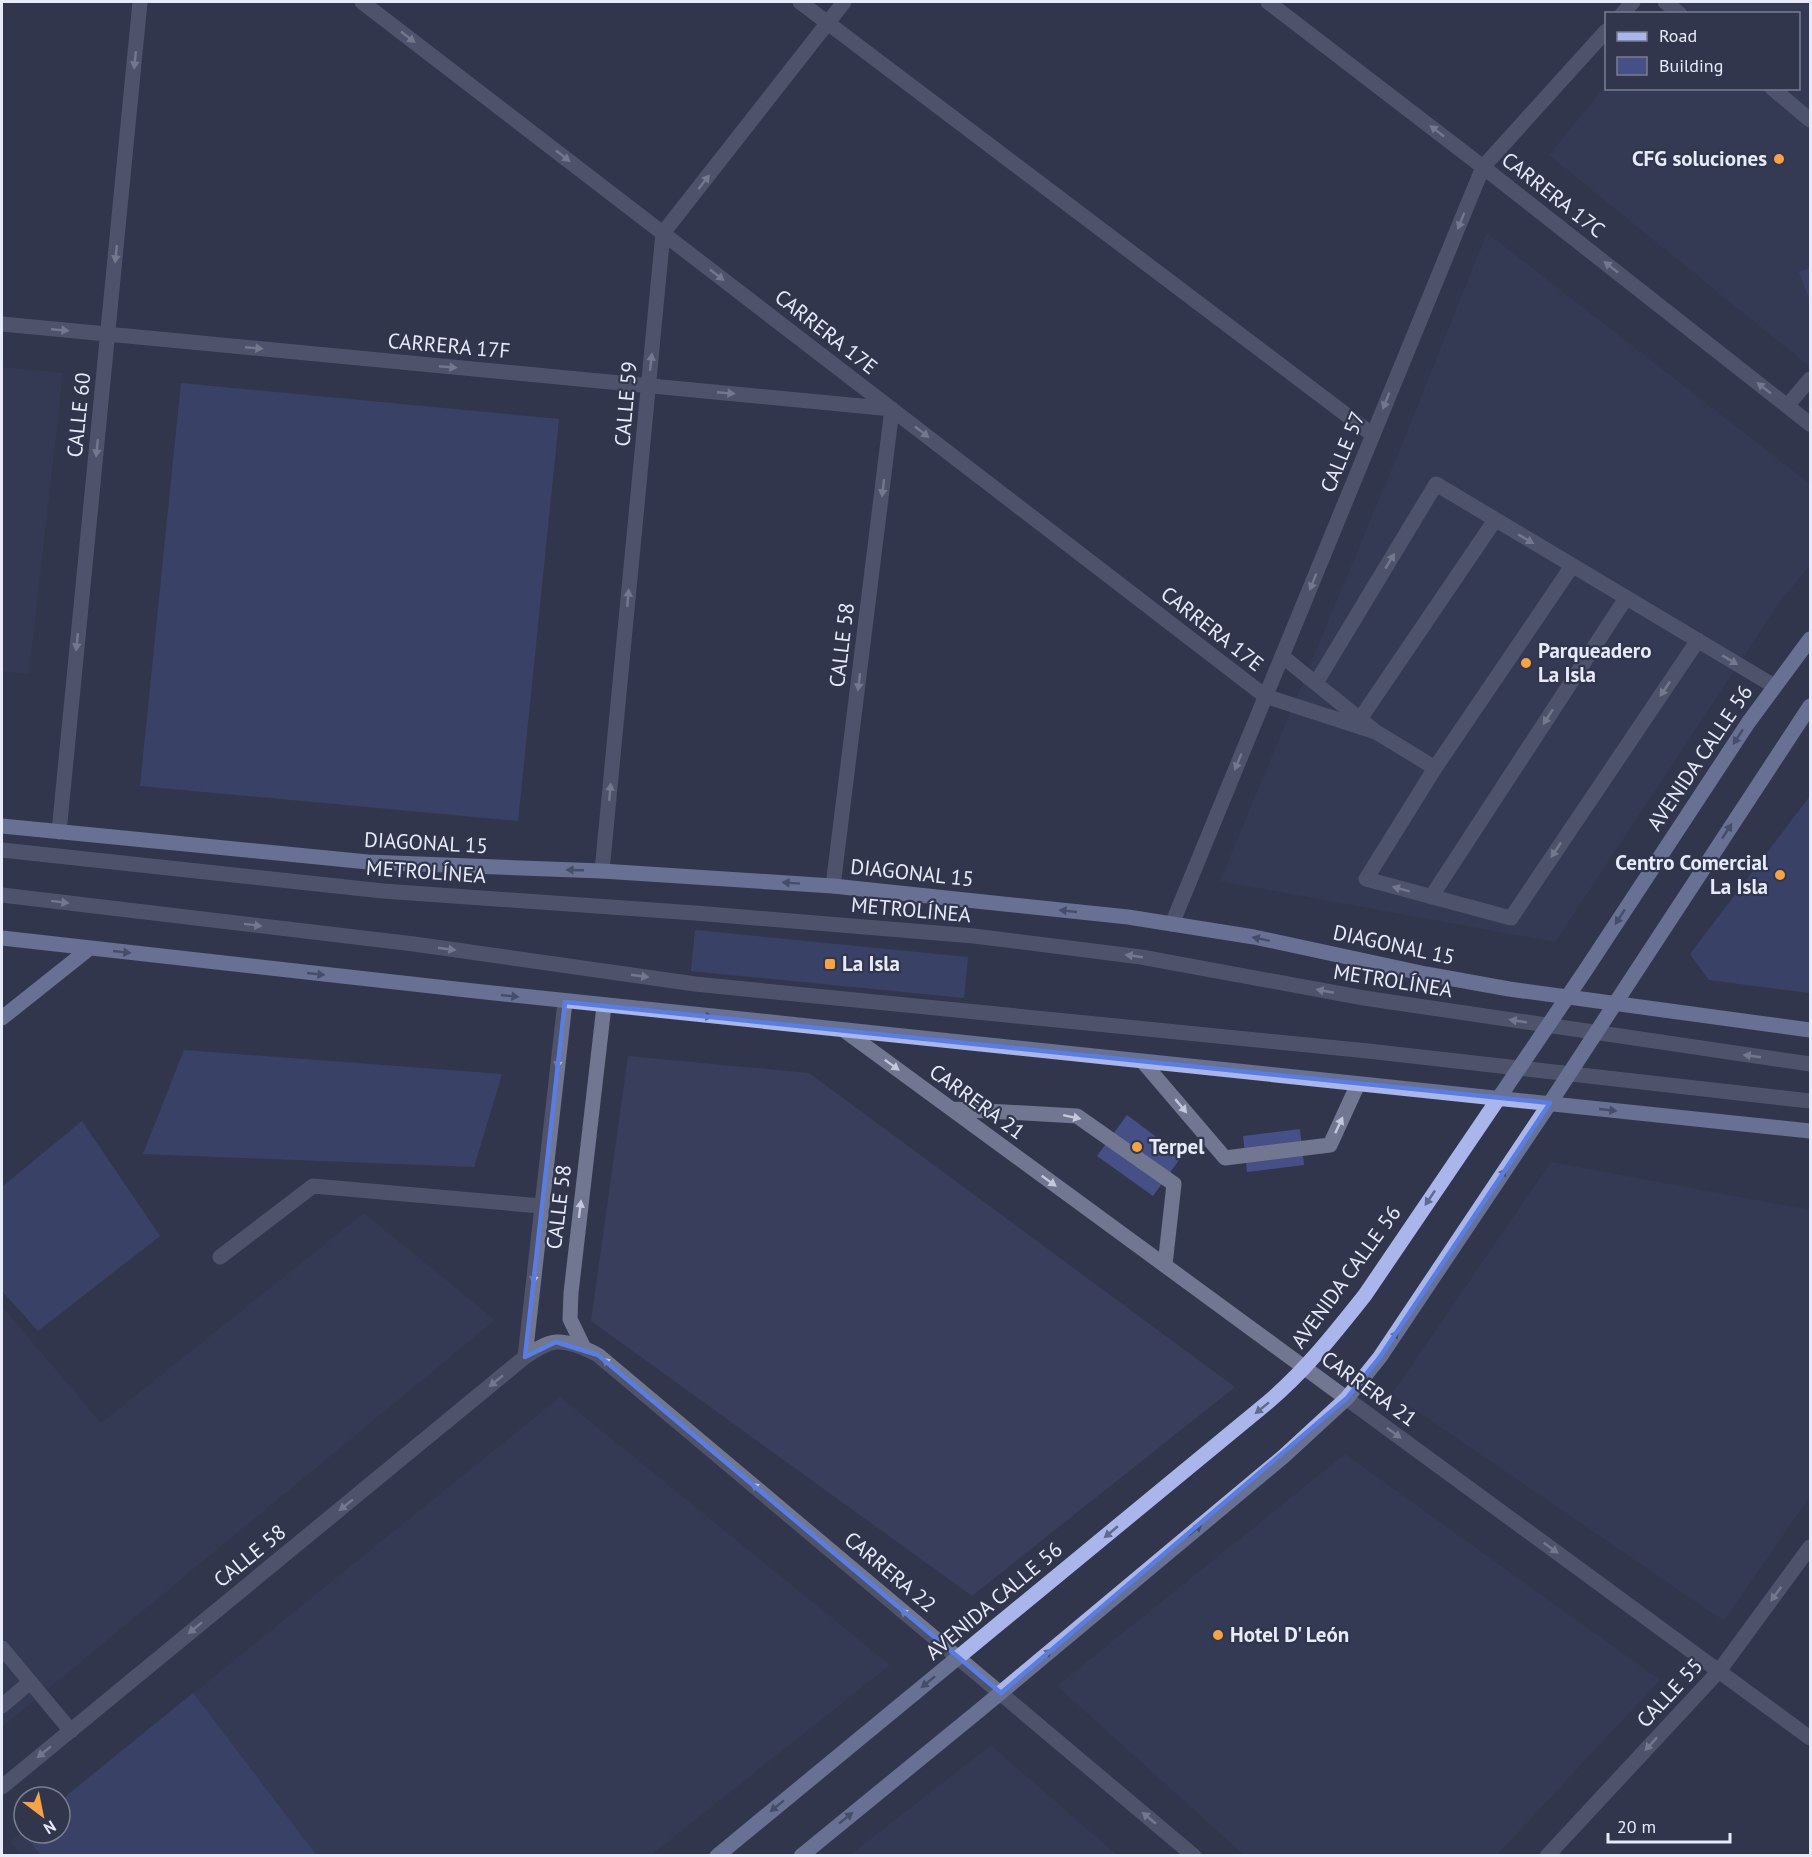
<svg xmlns="http://www.w3.org/2000/svg" width="1812" height="1857" font-family="'PT Sans',sans-serif">
<rect width="100%" height="100%" fill="#31364c"/>
<!-- built -->
<path fill="#393e5c" d="M1675 2H1810V367L1549 155 1606 85V88H1798V14L1665 13Z
M1487 233 1810 484V565L1779 603 1555 942 1220 881 1408 430Z
M2 367 63 373 29 674 2 671Z
M628 1056 809 1073 1235 1387 972 1596 591 1321Z
M1551 1162 1810 1210V1496L1724 1621 1392 1394Z
M364 1213 495 1320 2 1727V1306L101 1423Z
M560 1397 890 1665 651 1855 22 1856 10 1842 24 1831V1833H60V1801Z
M1345 1454 1660 1680 1497 1855H1244L1057 1686Z
M991 1745 1117 1855H850Z"/>
<!-- building -->
<path fill="#464f86" d="M1810 268V301L1799 272Z
M181 383 559 419 518 821 140 786Z
M1810 796V993L1709 980 1690 954Z
M695 930 968 957 964 998 691 971Z
M184 1050 502 1074 474 1167 143 1154Z
M1127 1115 1182 1156 1153 1196 1097 1156Z
M82 1121 160 1236 38 1331 2 1291V1187Z
M1300 1129 1304 1165 1247 1172 1243 1136Z
M193 1693 317 1856H41L24 1833H60V1801Z"/>
<g fill="none" stroke-linecap="round" stroke-linejoin="round">
<!-- minor -->
<path stroke="#717791" stroke-width="15" d="M362 2 1265 696 1376 732
M800 2 1373 435
M1268 2 1483 167 1810 424
M1665 2 1680 14
M1622 14 1633 2
M1772 88 1810 120
M2 324 892 409 833 886
M1787 406 1810 379
M1572 566 1435 768 1366 879 1511 918 1698 640
M1282 656 1376 732 1435 768
M1316 683 1436 484 1774 686
M1360 719 1495 520
M59 832 140 2
M2 850 383 891 695 913 974 936 1141 957 1364 998 1810 1064
M602 871 663 233 844 2
M2 895 414 944 695 984 1368 1051 1810 1101
M1431 897 1626 598
M1172 924 1483 167 1606 31
M845 1031 1810 1738
M1143 1062 1225 1158 1330 1145 1358 1084
M952 1109 1077 1116 1174 1184 1165 1265
M220 1257 313 1186 541 1206
M584 1348 570 1319 571 1293 604 1006
M525 1357 565 1002
M2 1648 71 1731
M2 1706 30 1682
M2 1787 525 1357C534 1351 545 1343 556 1342 569 1341 587 1349 598 1355L1194 1856
M1547 1856 1719 1671 1810 1547"/>
<!-- major -->
<path stroke="#aab5eb" stroke-width="15" d="M2 826 368 862 602 871 833 886 1128 917 1254 937 1426 974 1509 989 1810 1030
M2 938C604 1008 1207 1067 1810 1131
M2 1018 90 948
M717 1856 1267 1403C1306 1370 1333 1335 1365 1295L1585 971 1748 723 1810 639
M801 1856 981 1709 1284 1456 1347 1398 1380 1357 1550 1103 1810 706"/>
</g>
<!-- one-way arrows -->
<defs><path id="oneway-solid" d="M-6-.8H1V-3.2L6.5 0L1 3.2V.8H-6Z" transform="scale(1.5)"/></defs>
<g fill="#c4c8da">
<use href="#oneway-solid" transform="translate(408 37) rotate(38)"/>
<use href="#oneway-solid" transform="translate(135 60) rotate(96)"/>
<use href="#oneway-solid" transform="translate(1437 131) rotate(-142)"/>
<use href="#oneway-solid" transform="translate(563 156) rotate(38)"/>
<use href="#oneway-solid" transform="translate(704 182) rotate(-52)"/>
<use href="#oneway-solid" transform="translate(1461 221) rotate(112)"/>
<use href="#oneway-solid" transform="translate(116 254) rotate(96)"/>
<use href="#oneway-solid" transform="translate(1611 267) rotate(-142)"/>
<use href="#oneway-solid" transform="translate(717 275) rotate(38)"/>
<use href="#oneway-solid" transform="translate(60 330) rotate(5)"/>
<use href="#oneway-solid" transform="translate(254 348) rotate(5)"/>
<use href="#oneway-solid" transform="translate(651 362) rotate(-84)"/>
<use href="#oneway-solid" transform="translate(448 367) rotate(5)"/>
<use href="#oneway-solid" transform="translate(1764 388) rotate(-142)"/>
<use href="#oneway-solid" transform="translate(726 393) rotate(5)"/>
<use href="#oneway-solid" transform="translate(1386 401) rotate(112)"/>
<use href="#oneway-solid" transform="translate(922 432) rotate(38)"/>
<use href="#oneway-solid" transform="translate(97 448) rotate(96)"/>
<use href="#oneway-solid" transform="translate(883 488) rotate(97)"/>
<use href="#oneway-solid" transform="translate(1526 539) rotate(31)"/>
<use href="#oneway-solid" transform="translate(1390 561) rotate(-59)"/>
<use href="#oneway-solid" transform="translate(1313 582) rotate(112)"/>
<use href="#oneway-solid" transform="translate(628 598) rotate(-85)"/>
<use href="#oneway-solid" transform="translate(77 642) rotate(96)"/>
<use href="#oneway-solid" transform="translate(1730 660) rotate(31)"/>
<use href="#oneway-solid" transform="translate(859 682) rotate(97)"/>
<use href="#oneway-solid" transform="translate(1665 689) rotate(124)"/>
<use href="#oneway-solid" transform="translate(1548 717) rotate(123)"/>
<use href="#oneway-solid" transform="translate(1238 762) rotate(112)"/>
<use href="#oneway-solid" transform="translate(610 792) rotate(-85)"/>
<use href="#oneway-solid" transform="translate(1556 850) rotate(124)"/>
<use href="#oneway-solid" transform="translate(1401 889) rotate(-165)"/>
<use href="#oneway-solid" transform="translate(60 902) rotate(7)"/>
<use href="#oneway-solid" transform="translate(253 925) rotate(7)"/>
<use href="#oneway-solid" transform="translate(447 949) rotate(8)"/>
<use href="#oneway-solid" transform="translate(1134 956) rotate(-172)"/>
<use href="#oneway-solid" transform="translate(640 976) rotate(8)"/>
<use href="#oneway-solid" transform="translate(1325 991) rotate(-169)"/>
<use href="#oneway-solid" transform="translate(1518 1021) rotate(-171)"/>
<use href="#oneway-solid" transform="translate(1752 1056) rotate(-172)"/>
<use href="#oneway-solid" transform="translate(558 1060) rotate(97)"/>
<use href="#oneway-solid" transform="translate(892 1065) rotate(36)"/>
<use href="#oneway-solid" transform="translate(1181 1106) rotate(50)"/>
<use href="#oneway-solid" transform="translate(1072 1117) rotate(12)"/>
<use href="#oneway-solid" transform="translate(1339 1125) rotate(-65)"/>
<use href="#oneway-solid" transform="translate(1049 1181) rotate(36)"/>
<use href="#oneway-solid" transform="translate(580 1209) rotate(-83)"/>
<use href="#oneway-solid" transform="translate(534 1275) rotate(96)"/>
<use href="#oneway-solid" transform="translate(609 1364) rotate(-140)"/>
<use href="#oneway-solid" transform="translate(496 1381) rotate(141)"/>
<use href="#oneway-solid" transform="translate(1394 1433) rotate(36)"/>
<use href="#oneway-solid" transform="translate(758 1489) rotate(-140)"/>
<use href="#oneway-solid" transform="translate(346 1505) rotate(141)"/>
<use href="#oneway-solid" transform="translate(1551 1548) rotate(36)"/>
<use href="#oneway-solid" transform="translate(1776 1594) rotate(126)"/>
<use href="#oneway-solid" transform="translate(907 1615) rotate(-140)"/>
<use href="#oneway-solid" transform="translate(195 1628) rotate(141)"/>
<use href="#oneway-solid" transform="translate(1651 1744) rotate(133)"/>
<use href="#oneway-solid" transform="translate(44 1752) rotate(141)"/>
<use href="#oneway-solid" transform="translate(1149 1818) rotate(-140)"/>
</g>
<g fill="#61698c">
<use href="#oneway-solid" transform="translate(1738 737) rotate(123)"/>
<use href="#oneway-solid" transform="translate(1727 831) rotate(-57)"/>
<use href="#oneway-solid" transform="translate(575 870) rotate(-178)"/>
<use href="#oneway-solid" transform="translate(791 883) rotate(-176)"/>
<use href="#oneway-solid" transform="translate(1068 911) rotate(-174)"/>
<use href="#oneway-solid" transform="translate(1620 917) rotate(123)"/>
<use href="#oneway-solid" transform="translate(1261 939) rotate(-168)"/>
<use href="#oneway-solid" transform="translate(122 952) rotate(6)"/>
<use href="#oneway-solid" transform="translate(316 974) rotate(6)"/>
<use href="#oneway-solid" transform="translate(510 996) rotate(6)"/>
<use href="#oneway-solid" transform="translate(704 1016) rotate(6)"/>
<use href="#oneway-solid" transform="translate(1608 1110) rotate(6)"/>
<use href="#oneway-solid" transform="translate(1501 1176) rotate(-56)"/>
<use href="#oneway-solid" transform="translate(1430 1198) rotate(124)"/>
<use href="#oneway-solid" transform="translate(1393 1338) rotate(-56)"/>
<use href="#oneway-solid" transform="translate(1262 1408) rotate(141)"/>
<use href="#oneway-solid" transform="translate(1195 1530) rotate(-40)"/>
<use href="#oneway-solid" transform="translate(1111 1532) rotate(140)"/>
<use href="#oneway-solid" transform="translate(1045 1655) rotate(-40)"/>
<use href="#oneway-solid" transform="translate(928 1682) rotate(141)"/>
<use href="#oneway-solid" transform="translate(777 1806) rotate(141)"/>
<use href="#oneway-solid" transform="translate(846 1818) rotate(-39)"/>
</g>
<!-- marked area -->
<path d="M0 0H1812V1857H0ZM565 1002 1550 1103 1380 1357 1347 1398 1001 1693 598 1355 556 1342 525 1357Z" fill="#31364c" fill-opacity=".55" fill-rule="evenodd"/>
<path fill="none" stroke="#5a7de2" stroke-width="4.5" stroke-linejoin="round" d="M565 1002 1550 1103 1380 1357 1347 1398 1001 1693 598 1355 556 1342 525 1357Z"/>
<!-- markers -->
<g fill="#f5a346" stroke="#31364c" stroke-width="2">
<circle cx="1779" cy="159" r="6"/>
<circle cx="1526" cy="663" r="6"/>
<circle cx="1780" cy="875" r="6"/>
<rect x="824" y="958" width="12" height="12" rx="3"/>
<circle cx="1137" cy="1147" r="6"/>
<circle cx="1218" cy="1635" r="6"/>
</g>
<g text-anchor="middle" stroke-width="4.5" stroke-linejoin="round" paint-order="stroke">
<!-- poi labels -->
<g font-size="21" font-weight="bold" fill="#e7eaf9" stroke="#31364c" text-anchor="start">
<text x="1767" y="166" text-anchor="end">CFG soluciones</text>
<text x="1538" y="658">Parqueadero<tspan x="1538" dy="24">La Isla</tspan></text>
<text x="1768" y="870" text-anchor="end">Centro Comercial<tspan x="1768" dy="24">La Isla</tspan></text>
<text x="842" y="971">La Isla</text>
<text x="1149" y="1154">Terpel</text>
<text x="1230" y="1642">Hotel D' León</text>
</g>
<!-- street labels -->
<g font-size="21" fill="#e7eaf9" stroke="#31364c">
<text transform="translate(1553 195) rotate(38)" y="7">CARRERA 17C</text>
<text transform="translate(826 332) rotate(38)" y="7">CARRERA 17E</text>
<text transform="translate(449 346) rotate(5)" y="7">CARRERA 17F</text>
<text transform="translate(626 404) rotate(-85)" y="7">CALLE 59</text>
<text transform="translate(79 415) rotate(-84)" y="7">CALLE 60</text>
<text transform="translate(1343 452) rotate(-68)" y="7">CALLE 57</text>
<text transform="translate(1212 629) rotate(38)" y="7">CARRERA 17E</text>
<text transform="translate(842 645) rotate(-83)" y="7">CALLE 58</text>
<text transform="translate(1700 758) rotate(-56)" y="7">AVENIDA CALLE 56</text>
<text transform="translate(426 843) rotate(3)" y="7">DIAGONAL 15</text>
<text transform="translate(426 872) rotate(4)" y="7">METROLÍNEA</text>
<text transform="translate(912 873) rotate(6)" y="7">DIAGONAL 15</text>
<text transform="translate(911 910) rotate(5)" y="7">METROLÍNEA</text>
<text transform="translate(1394 945) rotate(12)" y="7">DIAGONAL 15</text>
<text transform="translate(1393 981) rotate(9)" y="7">METROLÍNEA</text>
<text transform="translate(977 1102) rotate(36)" y="7">CARRERA 21</text>
<text transform="translate(559 1207) rotate(-83)" y="7">CALLE 58</text>
<text transform="translate(1346 1277) rotate(-54)" y="7">AVENIDA CALLE 56</text>
<text transform="translate(1369 1389) rotate(36)" y="7">CARRERA 21</text>
<text transform="translate(250 1556) rotate(-39)" y="7">CALLE 58</text>
<text transform="translate(890 1572) rotate(40)" y="7">CARRERA 22</text>
<text transform="translate(994 1601) rotate(-40)" y="7">AVENIDA CALLE 56</text>
<text transform="translate(1670 1693) rotate(-47)" y="7">CALLE 55</text>
</g>
</g>
<!-- border -->
<rect width="1812" height="1857" fill="none" stroke="#e7eaf9" stroke-width="6"/>
<!-- legend -->
<rect x="1605" y="12" width="195" height="78" fill="#31364c" stroke="#7a7e91" stroke-width="1.5"/>
<rect x="1617" y="32" width="30" height="9" fill="#aab5eb" stroke="#7a7e91" stroke-width="1.5"/>
<text x="1659" y="42" font-size="18" fill="#e7eaf9">Road</text>
<rect x="1617" y="57" width="30" height="18" fill="#464f86" stroke="#7a7e91" stroke-width="1.5"/>
<text x="1659" y="72" font-size="18" fill="#e7eaf9">Building</text>
<!-- north arrow -->
<g transform="translate(42 1815) rotate(148)"><circle r="28" fill="#31364c" stroke="#7a7e91" stroke-width="1.5"/>
<path d="M0-4.5L10 22L0 15L-10 22Z" fill="#f5a346"/>
<text y="-9" font-size="16" font-weight="bold" text-anchor="middle" fill="#e7eaf9">N</text>
</g>
<!-- scale -->
<path d="M1608 1833v9h122v-9" fill="none" stroke="#e7eaf9" stroke-width="3"/>
<text x="1617" y="1833" font-size="18" fill="#e7eaf9" stroke="#31364c" stroke-width="4.5" paint-order="stroke">20 m</text>
</svg>
